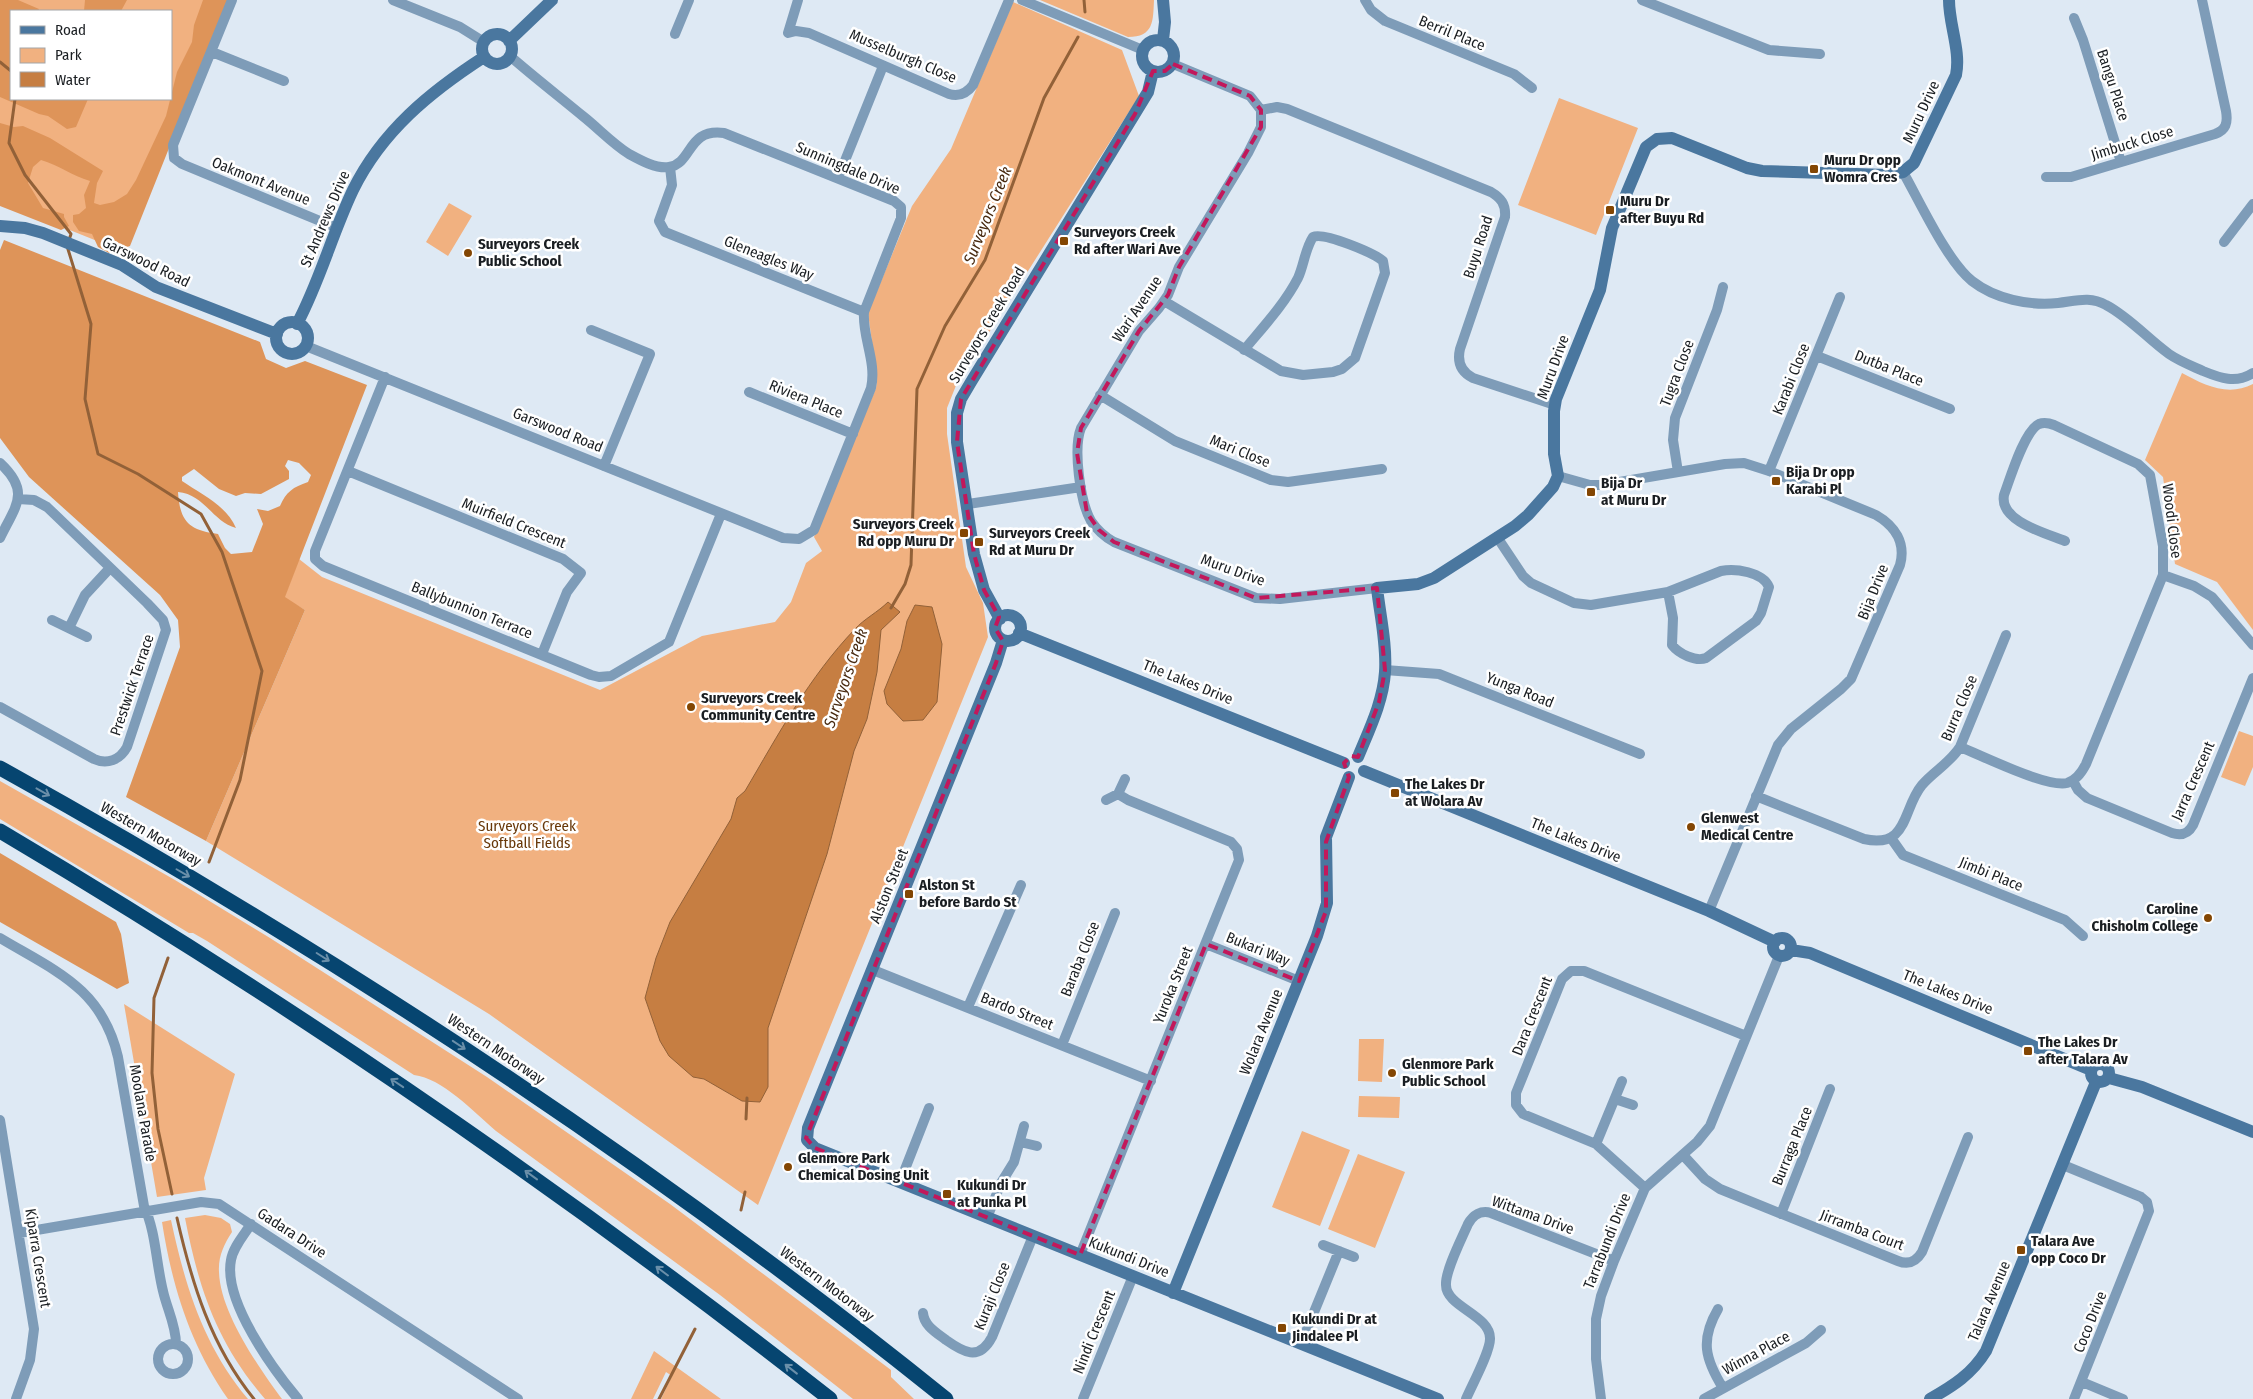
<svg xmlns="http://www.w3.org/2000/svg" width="2253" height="1399" font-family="'Fira Sans Condensed',sans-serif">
<rect width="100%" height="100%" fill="#dee9f4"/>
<!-- green -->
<path fill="#f1b180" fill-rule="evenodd" d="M0 0H223L122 251 0 202ZM11 11H171V99H11Z
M1040 0H1154C1153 21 1154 37 1128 37Z
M1013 2 1122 50 1139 96 957 383 947 408V434L966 567 983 603 988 637 758 1205 489 1014 206 841 305 610 284 598 299 559 322 577 600 690 702 636 775 622 791 602 806 563 822 551 814 537 876 388 877 379 868 313 912 206 951 149Z
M1559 98 1638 128 1596 235 1518 205Z
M449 203 472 216 448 256 426 242Z
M2182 373C2204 385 2228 397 2253 384V630L2217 582 2175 564 2163 477 2145 460Z
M2239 731 2253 736V767L2245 786 2221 777Z
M0 781 175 880 270 938 487 1077 670 1204 891 1370V1377L914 1399H853L720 1295 496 1131C474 1112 442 1078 414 1075L207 941 193 933H189L0 819Z
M124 1004 235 1074 204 1178 206 1190 157 1197Z
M1359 1039H1384L1382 1082 1358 1081Z
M1359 1096 1400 1097 1399 1118 1358 1117Z
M1302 1131 1350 1150 1320 1226 1272 1207Z
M1358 1154 1405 1172 1375 1248 1328 1229Z
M205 1215 221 1218 230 1224 232 1232C224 1244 218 1257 219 1272 220 1312 259 1368 282 1399H265C217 1343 199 1290 185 1218Z
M171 1220C185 1286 204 1347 248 1399H228C190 1345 172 1286 162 1222Z
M654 1351 721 1399H661L672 1376 666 1372 653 1399H631Z"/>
<!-- forest -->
<path fill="#de9459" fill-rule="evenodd" d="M0 0H18L39 9 38 11H11V99H88L76 127 67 129 48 116 39 114 0 97Z
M85 0H127L121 11H84Z
M203 0H228L130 246 109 253 98 247 92 234 79 231 73 222V215L79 214 86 208 84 195 90 181C72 176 59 165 41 160L33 167 28 183 43 208 64 214V217L69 226 61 230 0 206V123L14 127 23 126 50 138 103 171 97 183 94 203 100 205 114 202 127 194 136 180 166 116 177 72 192 42 194 25Z
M4 240 260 342 266 359 286 368 305 361 367 385 285 597 305 610 206 841 126 797 180 647 178 620 160 595 29 477 0 438V250ZM288 460 299 463 311 475 308 482C293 487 286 492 280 506L268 511 257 509 263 524 252 552 231 554 225 548 218 534C189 530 180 522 178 492 204 494 213 522 236 528 227 506 201 494 182 481V477L194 469 219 489 236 496 245 493 261 494 289 479V471L285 466Z
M0 853 116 922 121 934 129 983 117 989 0 922Z"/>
<!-- water -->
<path fill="#c67e42" stroke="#926138" d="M888 602 900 612 881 630 877 672 867 719 854 751 827 854 768 1028V1087L760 1102 742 1101 704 1079 693 1077 669 1056 660 1041 645 998 656 958 670 922 731 819 737 798 745 791C778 735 809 677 855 629 864 619 878 612 888 602Z
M915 605 932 607 942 644 937 702 923 720 903 721 887 704 884 691 901 649 907 621Z"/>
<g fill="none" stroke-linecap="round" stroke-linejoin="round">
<!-- stream -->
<path stroke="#926138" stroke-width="3" d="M1084 0 1085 12
M0 62 11 71
M15 99 9 143 25 175 71 234 69 240
M67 246 91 324 85 399 98 454 138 474 201 514 222 552 262 671 240 780 209 862
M891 608 905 584 911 565 917 389 945 326 985 260 1044 98 1078 37
M168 958 154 998 152 1073 158 1129 172 1194
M746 1119 747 1098
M741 1210 745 1192
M177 1218C192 1284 211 1346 254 1399
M659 1399 695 1329"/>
<!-- street -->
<path stroke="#7e9cb8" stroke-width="10" d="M232 0 173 145 174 158 182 164 337 228
M393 0 460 27 484 42
M798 0 788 33 796 31 809 33 949 94C959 97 967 93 973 85L1009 0
M1022 0 1143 50
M1365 0 1371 10 1385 21 1514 74 1532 88
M1642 0 1769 50 1820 54
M2074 18 2083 40 2121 162
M675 34 689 0
M212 52 284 81
M1173 64 1250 96 1261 110V127L1248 153 1179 267 1168 295 1159 308 1139 331 1081 428C1073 448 1080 502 1091 521 1097 530 1105 537 1114 542L1256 598 1280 599 1377 588
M1261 110 1277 107 1287 109 1491 192C1501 198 1506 204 1505 217L1460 349C1457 362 1461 372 1473 378L1555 405
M670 167 672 185 659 221 665 232 864 312
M1903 172C1920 202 1947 261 1972 281 1995 299 2029 306 2058 303 2076 301 2090 296 2106 305 2129 317 2148 339 2169 354 2179 361 2192 366 2203 371 2220 378 2236 384 2253 373
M2046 177H2071L2215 134C2226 130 2228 123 2226 111L2202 0
M838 178 883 66
M2224 242 2253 204
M1164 301 1281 371 1303 375 1333 372 1342 369 1355 358 1385 273 1383 261C1374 253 1324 232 1313 237 1305 249 1304 265 1298 278 1284 305 1263 327 1244 350
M591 330 650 354 604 466
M306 346 783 538 799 539 814 530 871 388C877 362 862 337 864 312L901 218V207L894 201 724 133C687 128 693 163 669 167 656 169 640 160 629 154 613 144 599 129 584 117 560 97 534 77 510 56
M1817 356 1950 409
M385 377 315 551V559L323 566 591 675 599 677 611 676 669 642 721 514
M749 392 853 434
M1100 395 1175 441 1271 480 1288 482 1382 469
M0 463C31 492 16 505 0 538
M348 471 563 559 581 573 567 592 542 654
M1769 471 1840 297
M1678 472 1673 440 1675 418 1717 310 1723 287
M1558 476 1590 485H1602L1725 464 1744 463 1769 471 1876 515C1895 526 1906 543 1900 565L1851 679 1841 689 1791 729 1778 745 1709 911
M968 504 1081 487
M1497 537 1523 576 1531 583 1574 603 1591 605 1668 592 1721 571C1735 568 1763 572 1769 587L1761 613 1756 621 1706 658C1696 662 1679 654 1672 645L1673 618 1668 592
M2163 575 2194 586 2212 597 2253 645
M52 620 87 637
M69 628 85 595 110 568
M1385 670 1439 674 1640 754
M0 707 94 759C107 765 120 760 127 747L166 630 163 620 147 603 47 507 34 500 18 499
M1960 747C1983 756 2047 788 2067 783 2077 780 2082 772 2086 764L2163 575V546L2150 475 2138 464 2054 425C2049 423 2044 422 2039 424 2024 431 2010 479 2004 495 1999 521 2045 533 2065 541
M2073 781 2078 790 2087 798 2172 833C2182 836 2188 834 2193 825L2253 678
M1756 796 1864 839C1909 849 1902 809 1922 785 1934 771 1950 763 1960 747L2006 635
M1106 800 1118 794 1125 779
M1891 838 1903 855 2065 920 2083 936
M0 938C55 971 102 988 118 1057L144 1206C156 1232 156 1263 163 1291 167 1309 176 1325 176 1344
M1206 944 1299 981
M873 970 1151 1081
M968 1007 1021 885
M1062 1045 1115 913
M1615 1099 1633 1105
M0 1120 34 1329 30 1360 16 1399
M1020 1142 1037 1146
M1596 1144 1622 1081
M1683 1155 1705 1179 1720 1189 1898 1261C1908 1265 1916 1262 1922 1252L1968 1137
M2063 1165 2141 1197 2147 1202 2149 1211 2074 1399
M900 1182 929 1108
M1645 1188 1596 1144 1523 1114 1516 1105V1093L1562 979 1571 971H1584L1746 1036
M1781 1214 1830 1089
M987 1218 1001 1183 1014 1162 1024 1126
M251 1224C244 1235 233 1247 231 1260 223 1301 273 1369 298 1399
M19 1233 201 1202 219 1204 518 1399
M1323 1245 1354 1257
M1080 1255 1239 860 1237 849 1231 842 1128 800 1118 794
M1718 1309C1700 1340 1705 1359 1723 1388
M923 1313C924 1326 937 1333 946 1340 963 1352 979 1362 992 1337L1033 1236
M158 1359a15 15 0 1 1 30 0a15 15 0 1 1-30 0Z
M1301 1344 1339 1251
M2082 1382 2123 1399
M1083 1399 1133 1276
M1466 1399C1472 1385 1490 1352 1490 1339 1491 1315 1446 1307 1446 1285 1445 1271 1462 1238 1468 1224 1473 1215 1481 1210 1491 1213L1614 1261
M1601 1399 1596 1359V1319L1601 1296 1614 1261 1645 1188 1697 1142 1710 1126 1779 956
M1704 1399 1806 1343 1821 1330"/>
<!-- secondary -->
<path stroke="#4a779f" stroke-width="12" d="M482 49a15 15 0 1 1 30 0a15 15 0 1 1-30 0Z
M1142 56a16 16 0 1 1 32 0a16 16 0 1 1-32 0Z
M1163 40 1165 22 1163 0
M509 41 552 0
M0 226 25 228 43 233 122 265 156 287 277 334
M276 338a16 16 0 1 1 32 0a16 16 0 1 1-32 0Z
M297 324C320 281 332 234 353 190 382 131 430 92 484 57
M995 628a13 13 0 1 1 26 0a13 13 0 1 1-26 0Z
M1000 619 984 590 974 554 957 442V413L961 399 971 382 1148 92 1153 71
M1019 633 1344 763
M1003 640 996 663 808 1128 807 1140 815 1148 1438 1399
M1358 757C1369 730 1383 702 1385 672 1387 645 1380 615 1377 588L1418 584 1434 578 1515 526 1528 515 1553 487 1558 476 1554 454V411L1556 399 1600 290 1612 228 1646 147 1657 139 1672 138 1747 168 1762 171 1887 175 1903 172 1914 163 1956 75C1961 51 1949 25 1949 0
M1364 771 1709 911 1775 942
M1773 947a9 9 0 1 1 18 0a9 9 0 1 1-18 0Z
M1791 950 1810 953 2091 1070
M2091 1073a9 9 0 1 1 18 0a9 9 0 1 1-18 0Z
M2109 1078 2142 1087 2253 1132
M1173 1293 1317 936 1327 903 1326 837 1349 777
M1930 1399C1953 1386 1972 1374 1986 1351L2096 1082"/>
<!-- highway -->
<path stroke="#064570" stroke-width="15" d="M0 768C332 952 650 1161 946 1399
M0 831C289 1002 566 1192 830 1399"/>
</g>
<!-- one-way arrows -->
<defs><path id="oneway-shaft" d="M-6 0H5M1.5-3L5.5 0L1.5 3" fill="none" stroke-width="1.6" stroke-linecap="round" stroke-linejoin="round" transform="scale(1.25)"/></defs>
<g stroke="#6a8fa9">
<use href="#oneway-shaft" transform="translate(43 792) rotate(29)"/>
<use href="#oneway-shaft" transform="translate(183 873) rotate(30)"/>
<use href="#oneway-shaft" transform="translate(323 957) rotate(32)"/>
<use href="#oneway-shaft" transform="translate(459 1045) rotate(34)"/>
<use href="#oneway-shaft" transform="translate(397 1083) rotate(-146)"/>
<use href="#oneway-shaft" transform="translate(531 1175) rotate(-144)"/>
<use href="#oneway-shaft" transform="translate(662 1271) rotate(-143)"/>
<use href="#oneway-shaft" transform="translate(791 1369) rotate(-142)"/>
</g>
<!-- marked area -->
<path fill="none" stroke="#c2185b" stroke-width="4" stroke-dasharray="10 6" stroke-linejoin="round" d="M1173 64 1250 96 1261 110V127L1179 267 1168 295 1139 331 1081 428 1077 453 1087 513 1099 530 1114 542 1256 598 1377 588 1385 670 1379 702 1358 757 1351 756 1344 763 1349 777 1326 842V911L1299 981 1206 944 1080 1255 815 1148 806 1138 996 663 1003 641 995 628 999 617 984 590 974 554 957 442 961 399 1135 114 1153 71H1165Z"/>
<!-- markers -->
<g fill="#834603" stroke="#fff" stroke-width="2">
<rect x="1809" y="164" width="10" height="10" rx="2.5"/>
<rect x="1605" y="205" width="10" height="10" rx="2.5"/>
<rect x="1059" y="236" width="10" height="10" rx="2.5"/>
<circle cx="468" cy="253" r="5"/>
<rect x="1771" y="476" width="10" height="10" rx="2.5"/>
<rect x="1586" y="487" width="10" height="10" rx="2.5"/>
<rect x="959" y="528" width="10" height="10" rx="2.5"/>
<rect x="974" y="537" width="10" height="10" rx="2.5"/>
<circle cx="691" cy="707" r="5"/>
<rect x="1390" y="788" width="10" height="10" rx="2.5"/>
<circle cx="1691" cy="827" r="5"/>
<rect x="904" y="889" width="10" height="10" rx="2.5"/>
<circle cx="2208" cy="918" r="5"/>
<rect x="2023" y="1046" width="10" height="10" rx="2.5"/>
<circle cx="1392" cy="1073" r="5"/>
<circle cx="788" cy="1167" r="5"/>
<rect x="942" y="1189" width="10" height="10" rx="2.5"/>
<rect x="2016" y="1245" width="10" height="10" rx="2.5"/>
<rect x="1277" y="1323" width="10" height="10" rx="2.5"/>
</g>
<g text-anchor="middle" stroke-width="5" stroke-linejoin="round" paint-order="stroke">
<!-- street labels -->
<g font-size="15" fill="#1a1e22" stroke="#fff">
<text transform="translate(1452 33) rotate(22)" y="5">Berril Place</text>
<text transform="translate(903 56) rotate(23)" y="5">Musselburgh Close</text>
<text transform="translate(2113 85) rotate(72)" y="5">Bangu Place</text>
<text transform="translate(1921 112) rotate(-65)" y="5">Muru Drive</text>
<text transform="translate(2132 143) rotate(-17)" y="5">Jimbuck Close</text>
<text transform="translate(848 168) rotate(23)" y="5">Sunningdale Drive</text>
<text transform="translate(261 181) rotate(22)" y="5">Oakmont Avenue</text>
<text transform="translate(325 219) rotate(-67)" y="5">St Andrews Drive</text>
<text transform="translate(1478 247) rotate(-72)" y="5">Buyu Road</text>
<text transform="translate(769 258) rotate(22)" y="5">Gleneagles Way</text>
<text transform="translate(146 262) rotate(26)" y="5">Garswood Road</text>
<text transform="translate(1137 309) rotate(-56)" y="5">Wari Avenue</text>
<text transform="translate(987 325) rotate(-59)" y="5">Surveyors Creek Road</text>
<text transform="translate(1553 367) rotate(-70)" y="5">Muru Drive</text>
<text transform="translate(1889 368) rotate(22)" y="5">Dutba Place</text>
<text transform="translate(1677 373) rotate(-69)" y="5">Tugra Close</text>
<text transform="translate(1791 379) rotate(-68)" y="5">Karabi Close</text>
<text transform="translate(806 399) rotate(22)" y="5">Riviera Place</text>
<text transform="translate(558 430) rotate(22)" y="5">Garswood Road</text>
<text transform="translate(1240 451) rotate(22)" y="5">Mari Close</text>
<text transform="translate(2172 521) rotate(83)" y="5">Woodi Close</text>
<text transform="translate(514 523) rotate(22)" y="5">Muirfield Crescent</text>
<text transform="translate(1233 570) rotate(20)" y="5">Muru Drive</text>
<text transform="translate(1873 592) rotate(-68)" y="5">Bija Drive</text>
<text transform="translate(472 610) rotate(22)" y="5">Ballybunnion Terrace</text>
<text transform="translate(1188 682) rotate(22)" y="5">The Lakes Drive</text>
<text transform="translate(132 685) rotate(-71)" y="5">Prestwick Terrace</text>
<text transform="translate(1520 690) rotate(22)" y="5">Yunga Road</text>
<text transform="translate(1959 708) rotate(-67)" y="5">Burra Close</text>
<text transform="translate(2193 781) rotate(-66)" y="5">Jarra Crescent</text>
<text transform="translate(151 834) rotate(30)" y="5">Western Motorway</text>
<text transform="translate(1576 840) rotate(22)" y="5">The Lakes Drive</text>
<text transform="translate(1991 874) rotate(22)" y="5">Jimbi Place</text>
<text transform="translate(889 886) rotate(-68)" y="5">Alston Street</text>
<text transform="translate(1258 949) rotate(22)" y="5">Bukari Way</text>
<text transform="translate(1080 959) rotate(-68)" y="5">Baraba Close</text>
<text transform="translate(1173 985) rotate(-68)" y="5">Yuroka Street</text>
<text transform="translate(1948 992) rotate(22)" y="5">The Lakes Drive</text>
<text transform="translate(1017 1011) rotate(22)" y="5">Bardo Street</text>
<text transform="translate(1532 1016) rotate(-68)" y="5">Dara Crescent</text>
<text transform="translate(1261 1032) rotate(-68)" y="5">Wolara Avenue</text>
<text transform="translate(496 1049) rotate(34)" y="5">Western Motorway</text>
<text transform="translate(143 1113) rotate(80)" y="5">Moolana Parade</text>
<text transform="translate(1792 1146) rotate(-68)" y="5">Burraga Place</text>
<text transform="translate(1533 1215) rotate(20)" y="5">Wittama Drive</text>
<text transform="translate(1862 1230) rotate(21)" y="5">Jirramba Court</text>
<text transform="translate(292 1233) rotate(33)" y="5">Gadara Drive</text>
<text transform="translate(1607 1241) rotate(-68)" y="5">Tarrabundi Drive</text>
<text transform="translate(1129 1257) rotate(22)" y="5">Kukundi Drive</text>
<text transform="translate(38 1258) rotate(81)" y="5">Kiparra Crescent</text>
<text transform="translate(827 1284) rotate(37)" y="5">Western Motorway</text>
<text transform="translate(992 1296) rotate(-68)" y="5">Kuraji Close</text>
<text transform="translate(1989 1301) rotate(-67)" y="5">Talara Avenue</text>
<text transform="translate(2090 1322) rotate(-68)" y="5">Coco Drive</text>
<text transform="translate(1094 1332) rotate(-68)" y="5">Nindi Crescent</text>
<text transform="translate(1756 1353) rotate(-29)" y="5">Winna Place</text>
</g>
<!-- poi labels -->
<g font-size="15" font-weight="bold" fill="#1a1e22" stroke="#fff" text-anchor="start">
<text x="1824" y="165">Muru Dr opp<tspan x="1824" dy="17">Womra Cres</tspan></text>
<text x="1620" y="206">Muru Dr<tspan x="1620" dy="17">after Buyu Rd</tspan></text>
<text x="1074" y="237">Surveyors Creek<tspan x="1074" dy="17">Rd after Wari Ave</tspan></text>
<text x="478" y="249">Surveyors Creek<tspan x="478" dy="17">Public School</tspan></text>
<text x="1786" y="477">Bija Dr opp<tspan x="1786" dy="17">Karabi Pl</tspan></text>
<text x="1601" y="488">Bija Dr<tspan x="1601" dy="17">at Muru Dr</tspan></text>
<text x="954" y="529" text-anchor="end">Surveyors Creek<tspan x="954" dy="17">Rd opp Muru Dr</tspan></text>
<text x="989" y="538">Surveyors Creek<tspan x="989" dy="17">Rd at Muru Dr</tspan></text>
<text x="701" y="703">Surveyors Creek<tspan x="701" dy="17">Community Centre</tspan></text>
<text x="1405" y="789">The Lakes Dr<tspan x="1405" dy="17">at Wolara Av</tspan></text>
<text x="1701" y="823">Glenwest<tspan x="1701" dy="17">Medical Centre</tspan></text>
<text x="919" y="890">Alston St<tspan x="919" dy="17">before Bardo St</tspan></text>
<text x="2198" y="914" text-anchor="end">Caroline<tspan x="2198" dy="17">Chisholm College</tspan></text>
<text x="2038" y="1047">The Lakes Dr<tspan x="2038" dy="17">after Talara Av</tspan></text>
<text x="1402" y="1069">Glenmore Park<tspan x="1402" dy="17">Public School</tspan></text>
<text x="798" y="1163">Glenmore Park<tspan x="798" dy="17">Chemical Dosing Unit</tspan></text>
<text x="957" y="1190">Kukundi Dr<tspan x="957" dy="17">at Punka Pl</tspan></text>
<text x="2031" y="1246">Talara Ave<tspan x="2031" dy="17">opp Coco Dr</tspan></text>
<text x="1292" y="1324">Kukundi Dr at<tspan x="1292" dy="17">Jindalee Pl</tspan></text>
</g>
<!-- park labels -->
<g font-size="15" fill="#683809" stroke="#fff">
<text x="527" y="831">Surveyors Creek<tspan x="527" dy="17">Softball Fields</tspan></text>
</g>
<!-- water labels -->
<g font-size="16" font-style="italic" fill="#482a10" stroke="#fff">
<text transform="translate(987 215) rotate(-68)" y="6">Surveyors Creek</text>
<text transform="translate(845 678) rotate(-71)" y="6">Surveyors Creek</text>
</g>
</g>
<!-- legend -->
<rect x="10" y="10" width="162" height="90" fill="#ffffff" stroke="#a3a5a7"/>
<rect x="20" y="26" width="25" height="8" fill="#4a779f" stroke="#a3a5a7"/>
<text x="55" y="35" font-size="15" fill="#1a1e22">Road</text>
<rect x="20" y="48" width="25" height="15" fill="#f1b180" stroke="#a3a5a7"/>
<text x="55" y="60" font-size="15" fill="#1a1e22">Park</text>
<rect x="20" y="72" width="25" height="15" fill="#c67e42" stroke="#a3a5a7"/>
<text x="55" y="85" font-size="15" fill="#1a1e22">Water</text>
</svg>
